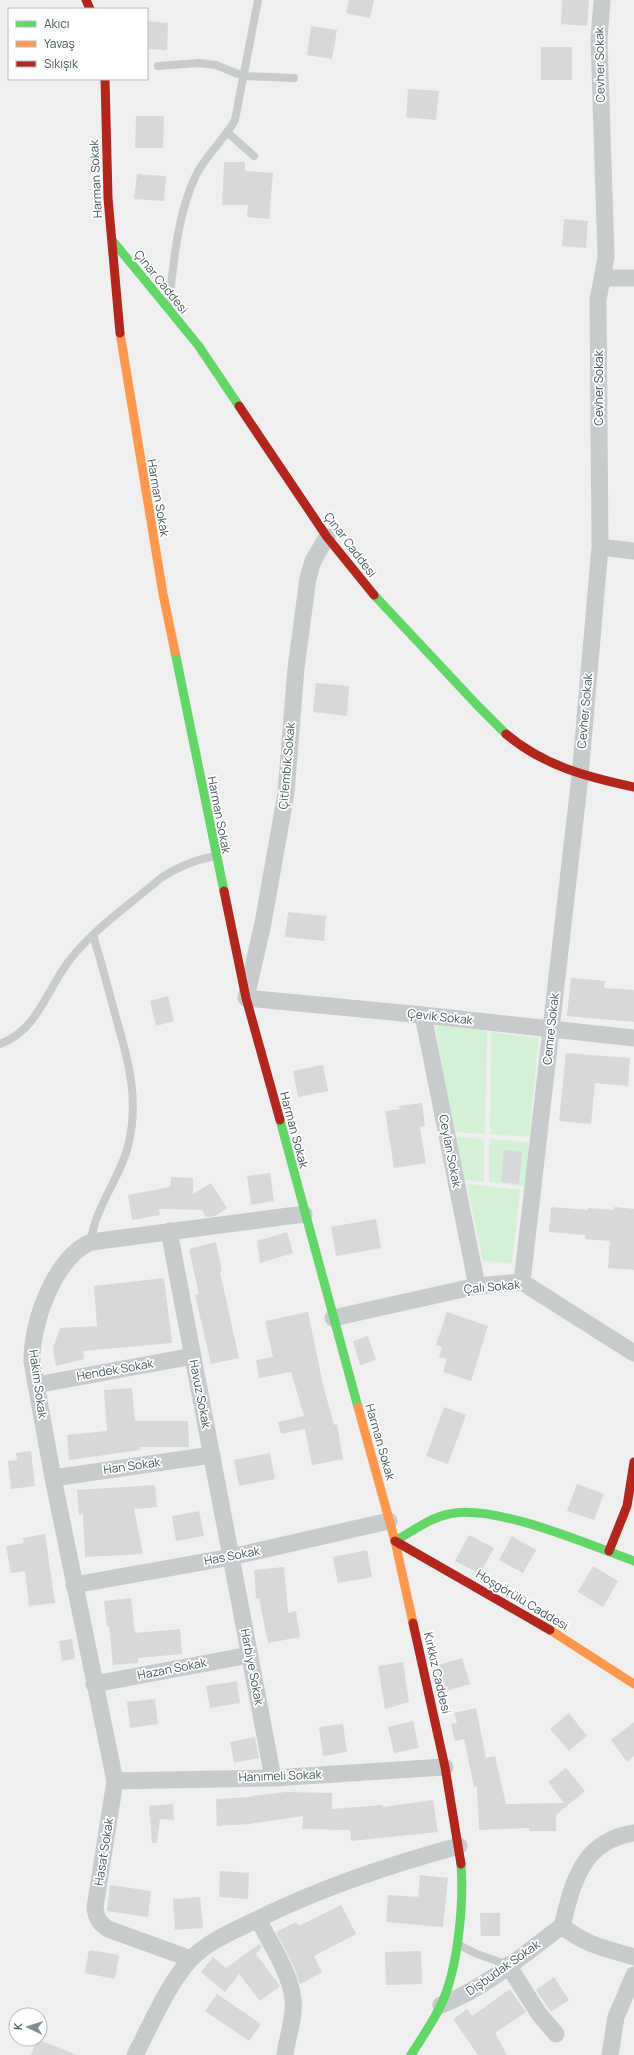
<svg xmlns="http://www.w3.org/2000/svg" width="634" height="2055" font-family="Manrope,sans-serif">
<rect width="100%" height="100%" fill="#f0efef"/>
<!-- green -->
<path fill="#d2f1d5" d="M435 1025 487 1031 485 1134 454 1132Z
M491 1032 539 1038 529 1137 490 1134Z
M455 1137 484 1139V1182L462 1179Z
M489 1139 529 1142 525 1186 489 1182Z
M467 1184 520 1190 512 1263 483 1261Z"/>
<!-- building -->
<path fill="#d7d8d9" d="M349 0H374L370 18 346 13Z
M562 0H589L587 26 561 24Z
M147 21 168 23 167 50 147 49Z
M311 26 337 30 332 59 307 55Z
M541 47H572V80H541Z
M408 89 439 91 436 120 406 117Z
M136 116H164L163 148H135Z
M224 162H245V171L273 173 269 219 247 217 248 205H222Z
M137 174 166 176 164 201 134 199Z
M564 219 588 221 586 248 562 246Z
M316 683 349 686 347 716 313 712Z
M288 912 326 916 324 941 285 937Z
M571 978 605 981 604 988 634 990V1022L567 1016Z
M168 996 174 1021 156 1026 150 1001Z
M566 1053 630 1058 628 1086 595 1083 591 1124 559 1121Z
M323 1065 328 1091 298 1097 293 1071Z
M422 1103 425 1126 420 1127 426 1163 394 1168 385 1111 400 1109 399 1106Z
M504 1150 522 1152 519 1184 501 1182Z
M270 1173 274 1201 251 1205 247 1176Z
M171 1177 193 1178V1194L211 1183 227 1208 215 1216 206 1217 202 1210 159 1209 160 1215 132 1220 128 1195 170 1187Z
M551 1207 588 1210V1208L614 1210V1207L634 1209V1270L608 1268 610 1241 585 1239V1235L549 1232Z
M376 1219 381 1248 336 1256 331 1227Z
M287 1232 293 1253 260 1263 257 1241Z
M216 1242 222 1271 220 1272 239 1358 211 1364 195 1295 199 1294 189 1249Z
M164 1278 172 1343 83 1351 84 1359 56 1366 53 1348 60 1328 97 1326 94 1286Z
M308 1312 323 1385 334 1425 337 1424 343 1459 312 1465 305 1429 281 1434 278 1422 304 1416 291 1372 259 1378 256 1360 273 1357 265 1321Z
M447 1312 488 1326 471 1381 443 1372 447 1359 439 1357 442 1347 436 1345Z
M368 1336 376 1360 360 1365 353 1341Z
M132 1388 135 1421H188L189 1447H140L141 1450 69 1460 67 1435 107 1431 104 1390Z
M444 1407 466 1415 448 1464 426 1456Z
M31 1451 35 1486 11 1489 8 1461 17 1460 16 1453Z
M270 1453 275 1479 239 1486 234 1460Z
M577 1484 604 1494 594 1520 567 1511Z
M155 1485 157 1507 134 1509 143 1554 85 1557 83 1514 79 1515 77 1490Z
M199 1511 204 1536 176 1541 172 1516Z
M45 1534 55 1603 29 1606 25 1571 11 1573 6 1546 24 1543 23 1538Z
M469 1535 494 1548 480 1574 455 1561Z
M512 1536 536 1550 523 1573 499 1560Z
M367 1550 372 1577 338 1583 333 1557Z
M593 1566 618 1581 603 1607 578 1592Z
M284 1567 288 1613 296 1611 300 1637 268 1643 259 1598 256 1599 254 1570Z
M131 1598 135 1633 180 1629 182 1654 138 1658V1663L113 1665 109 1626H107L104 1601Z
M72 1639 75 1659 62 1661 59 1641Z
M462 1658 470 1684 443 1692 435 1666Z
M403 1662 409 1702 385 1709 378 1666Z
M237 1681 240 1703 210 1708 206 1686Z
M155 1699 158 1724 130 1728 127 1702Z
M476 1708 486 1758 495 1756 506 1804 564 1803 548 1782 566 1768 585 1791 556 1815V1831H529V1828L479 1830 477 1786 474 1787 464 1739 455 1741 451 1724 457 1723 454 1713Z
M569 1713 587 1736 569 1751 550 1729Z
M413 1721 419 1748 394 1753 388 1727Z
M634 1722V1756L627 1762 611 1740Z
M343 1724 347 1752 323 1756 319 1727Z
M255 1737 259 1758 234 1763 230 1742Z
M286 1792 332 1793V1809L382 1805 383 1807 433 1800 438 1832 351 1841 350 1830 302 1829 303 1816 249 1824 217 1826 216 1799 252 1797V1796Z
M173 1804 174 1820 160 1819 157 1843H152L149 1806Z
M220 1871 249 1873 248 1899 219 1897Z
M420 1875 448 1878 443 1927 386 1922 388 1895 418 1897Z
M110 1885 151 1891 148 1917 107 1911Z
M200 1897 203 1928 175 1930 173 1899Z
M341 1905 356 1934 314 1956 322 1972 300 1984 293 1965 276 1932 296 1922 299 1926Z
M480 1913H500V1936H481Z
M259 1944 262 1947 256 1954 280 1986 260 2001 239 1974 225 1992 201 1972 213 1957 226 1968Z
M89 1950 119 1955 115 1979 85 1973Z
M421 1951 422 1984 386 1985 385 1952Z
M554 1977 569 2000 551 2012 536 1990Z
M510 1989 526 2012 495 2033 507 2055H478L453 2019 467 2009 472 2016Z
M217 1994 261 2024 249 2041 205 2011Z
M37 2039 77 2055H31Z"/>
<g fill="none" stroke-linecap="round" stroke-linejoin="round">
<!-- lane -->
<path stroke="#c7cbcc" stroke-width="8" d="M158 66 199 63 216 65 243 76 294 78
M228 133 254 156
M169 304C174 260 177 216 196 175 206 155 224 140 235 120L258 0
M0 1044C39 1030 47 987 72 957 97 927 131 903 161 878 178 866 195 860 215 856
M91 1242C94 1208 120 1179 128 1146 140 1099 128 1059 115 1014 108 988 101 961 93 935
M457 1944 477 1954 508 1965"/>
<!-- street -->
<path stroke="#c7cbcc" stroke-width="17" d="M602 278H634
M327 537 313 561 308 578 296 668 286 793 263 923 246 998 423 1015 634 1038
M600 547 634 551
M423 1015 477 1286
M169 1231 273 1778
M522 1282 580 776 600 547 598 300 606 257 599 39 602 0
M333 1318 477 1286 522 1282 634 1353
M36 1385 193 1356
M53 1478 212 1455
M74 1585 231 1557 389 1521
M94 1684 250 1655
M115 1781 273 1778 445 1767
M258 1919C270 1943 291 1974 293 2000 295 2018 287 2037 285 2055
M562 1926C573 1882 582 1841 634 1833
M562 1926C587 1946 605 1948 634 1957
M191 1959 108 1929C99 1923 96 1918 95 1907L115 1781 53 1478 32 1362C31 1324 54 1258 91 1242L304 1214
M508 1965 539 2014 556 2034
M441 2005C486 1988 524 1954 562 1926
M135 2055C151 2025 167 1985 190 1960 207 1942 231 1932 254 1921 320 1888 388 1865 459 1846
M610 2055 616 2017 634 1975"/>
<!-- fast -->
<path stroke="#63d668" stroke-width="9" d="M112 240 198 345 239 406
M374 595 477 705 506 734
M175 652 224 891
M280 1120 358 1407
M395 1541C413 1531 429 1518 449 1514 493 1503 590 1545 634 1561
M411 2055C421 2039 433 2022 441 2005 458 1969 464 1904 461 1864"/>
<!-- slow -->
<path stroke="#ff974d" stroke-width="9" d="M120 333 163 594 175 652
M358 1407 395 1541 413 1623
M550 1630 634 1684"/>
<!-- jam -->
<path stroke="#b3261e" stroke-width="9" d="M86 0 90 9
M105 79 108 198 120 333
M239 406 327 537 374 595
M506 734C544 766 587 777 634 787
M224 891 246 998 280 1120
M395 1541 550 1630
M609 1551 627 1506 634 1462
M413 1623 445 1767 461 1864"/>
</g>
<g text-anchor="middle" stroke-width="3.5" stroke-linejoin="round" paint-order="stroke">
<!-- street labels -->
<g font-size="12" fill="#45585e" stroke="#fff">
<text transform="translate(600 65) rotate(-91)" y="4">Cevher Sokak</text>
<text transform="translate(96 179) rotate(-93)" y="4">Harman Sokak</text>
<text transform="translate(161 282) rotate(51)" y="4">Çınar Caddesi</text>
<text transform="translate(599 388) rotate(-90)" y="4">Cevher Sokak</text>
<text transform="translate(158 498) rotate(80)" y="4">Harman Sokak</text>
<text transform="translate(350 545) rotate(53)" y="4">Çınar Caddesi</text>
<text transform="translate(585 711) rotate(-85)" y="4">Cevher Sokak</text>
<text transform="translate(287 766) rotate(-85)" y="4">Çitlembik Sokak</text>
<text transform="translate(219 815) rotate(79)" y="4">Harman Sokak</text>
<text transform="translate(440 1017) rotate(6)" y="4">Çevik Sokak</text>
<text transform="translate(551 1029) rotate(-84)" y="4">Cemre Sokak</text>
<text transform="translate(294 1130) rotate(75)" y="4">Harman Sokak</text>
<text transform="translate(450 1151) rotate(79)" y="4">Ceylan Sokak</text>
<text transform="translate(492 1287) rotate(-5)" y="4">Çalı Sokak</text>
<text transform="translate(115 1370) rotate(-10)" y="4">Hendek Sokak</text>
<text transform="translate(38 1384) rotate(82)" y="4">Hakim Sokak</text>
<text transform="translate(200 1394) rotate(79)" y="4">Havuz Sokak</text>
<text transform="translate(380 1442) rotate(74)" y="4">Harman Sokak</text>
<text transform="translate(132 1466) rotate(-8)" y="4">Han Sokak</text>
<text transform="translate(232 1556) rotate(-11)" y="4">Has Sokak</text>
<text transform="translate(522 1600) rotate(31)" y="4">Hoşgörülü Caddesi</text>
<text transform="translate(252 1667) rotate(79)" y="4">Harbiye Sokak</text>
<text transform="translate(172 1669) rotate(-11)" y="4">Hazan Sokak</text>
<text transform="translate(437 1673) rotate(77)" y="4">Kırkkız Caddesi</text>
<text transform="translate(280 1776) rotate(-2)" y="4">Hanımeli Sokak</text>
<text transform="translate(104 1852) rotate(-81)" y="4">Hasat Sokak</text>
<text transform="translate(503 1968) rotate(-35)" y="4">Dişbudak Sokak</text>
</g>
</g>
<!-- legend -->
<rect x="8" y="8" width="140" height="72" fill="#ffffff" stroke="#b5bcbf"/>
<rect x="16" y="21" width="20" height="6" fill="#63d668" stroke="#b5bcbf"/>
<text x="44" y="28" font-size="12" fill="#45585e">Akıcı</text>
<rect x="16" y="41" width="20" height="6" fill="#ff974d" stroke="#b5bcbf"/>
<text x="44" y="48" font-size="12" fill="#45585e">Yavaş</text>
<rect x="16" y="61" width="20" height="6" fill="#b3261e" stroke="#b5bcbf"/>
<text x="44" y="68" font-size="12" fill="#45585e">Sıkışık</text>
<!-- north arrow -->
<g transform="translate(28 2027) rotate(274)"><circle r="19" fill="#ffffff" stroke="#b5bcbf"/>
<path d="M0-3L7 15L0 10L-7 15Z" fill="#818d91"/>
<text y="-6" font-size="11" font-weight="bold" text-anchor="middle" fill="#45585e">K</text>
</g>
</svg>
